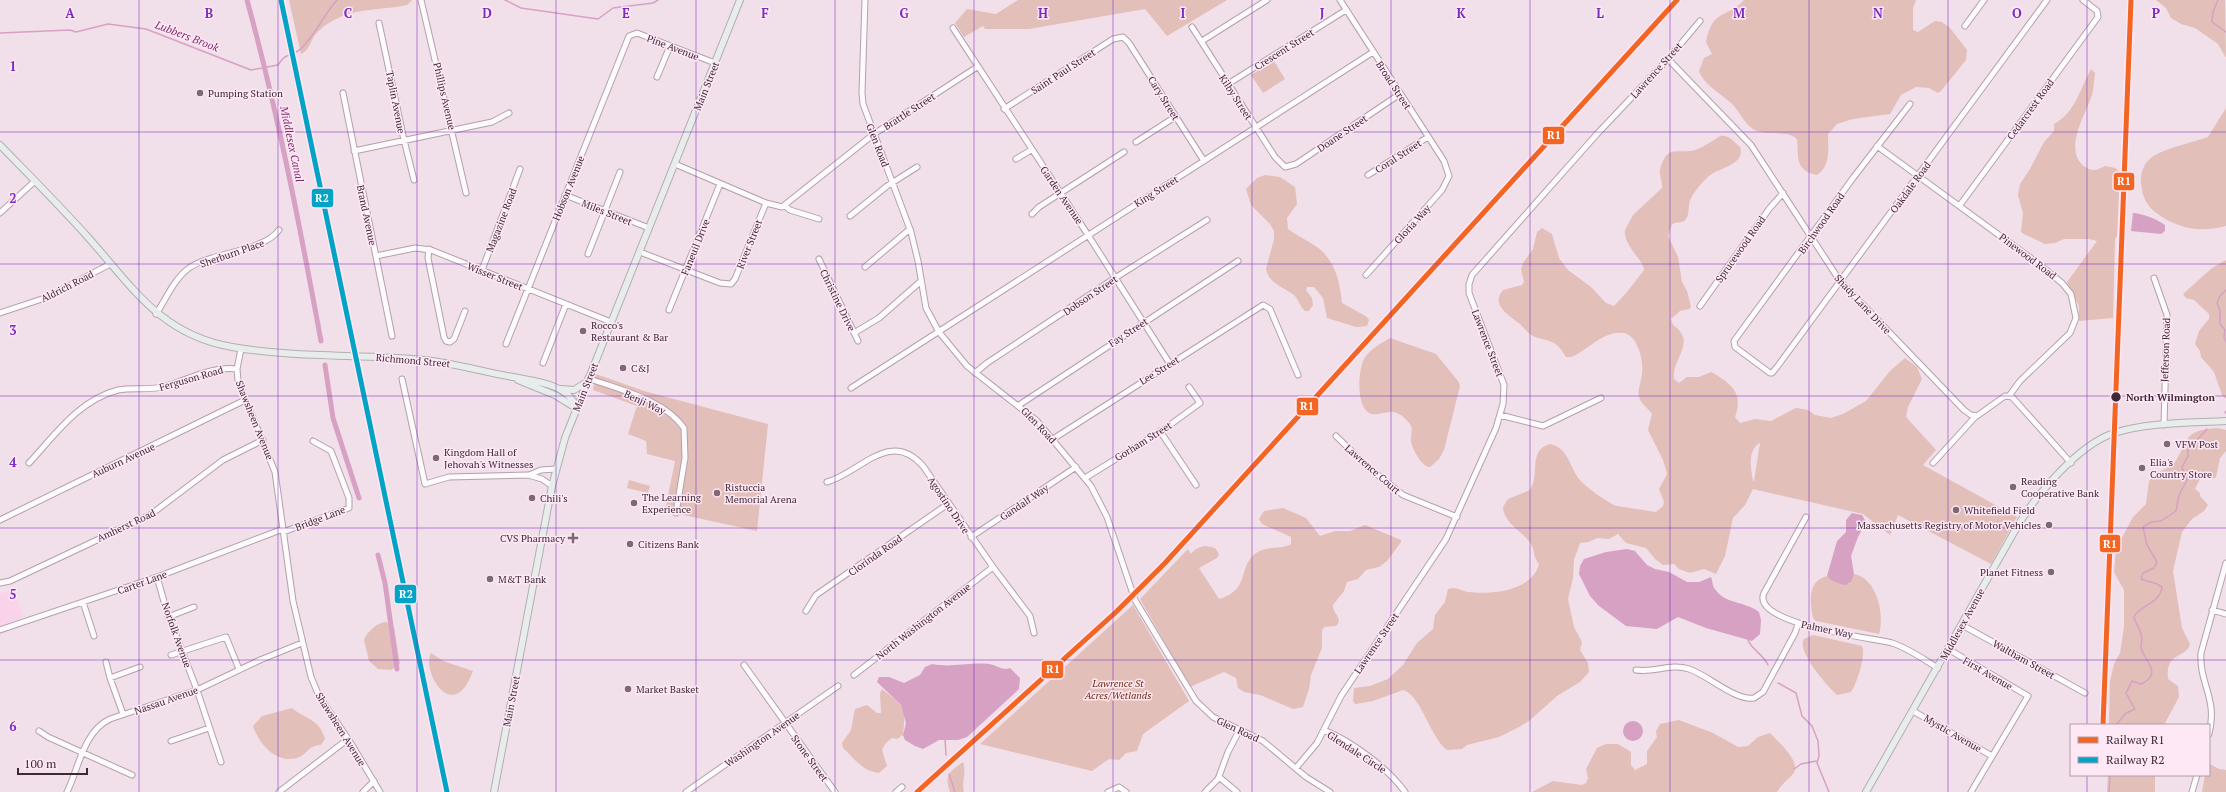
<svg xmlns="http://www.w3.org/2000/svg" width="2226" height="792" font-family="'PT Serif',serif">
<rect width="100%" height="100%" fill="#f1dfea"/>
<!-- built -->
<path fill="#f8d3ea" d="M13 588 23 617 4 625 6 633 0 635V594Z"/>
<!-- green -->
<path fill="#e3bfba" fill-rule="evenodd" d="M289 0H412L407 5C381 11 353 7 329 23 325 25 318 31 315 35 310 42 309 51 301 54Z
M1018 0H1227L1167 36 1145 9 1029 29H985L983 26 964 37 955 23 967 9 996 14Z
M1744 0H1916L1913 8V30L1918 32 1935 21 1942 22 1950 28 1967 50 1966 60 1941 91 1938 93 1929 88 1916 87 1901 95 1890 114 1853 119 1837 124 1828 134C1828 149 1831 166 1817 175 1794 171 1799 156 1797 139 1786 129 1766 137 1753 129 1745 124 1740 113 1734 106 1723 94 1705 87 1699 71L1704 58 1712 54 1706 42C1712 9 1726 19 1744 0Z
M2156 0H2225L2226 58 2218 44 2195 28 2181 24 2171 18 2166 8Z
M1274 61 1285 79 1263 93 1251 75Z
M2091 69 2095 73C2094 80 2094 88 2092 95 2086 114 2062 150 2085 167 2092 172 2098 170 2105 166L2115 168 2120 172 2117 236 2115 239 2113 318 2079 321V306L2067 282 2097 241 2089 239H2064L2055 243 2045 244 2024 234 2021 232 2023 213 2018 195 2020 184 2030 169 2044 142 2054 131V124C2075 113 2080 89 2091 69Z
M2226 108V226C2200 232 2184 230 2162 217 2148 208 2142 199 2141 182 2140 174 2144 163 2151 158 2161 149 2194 142 2208 137Z
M1720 136C1729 134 1734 142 1740 147 1746 165 1718 168 1709 176 1702 182 1694 192 1690 200 1688 206 1690 217 1684 221 1681 223 1676 222 1672 224L1668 236 1678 257 1682 282 1687 291 1691 307 1689 309 1680 311 1671 319 1673 325C1698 342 1671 359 1674 379L1679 383 1687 377H1699L1711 372C1731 383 1744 393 1735 417L1740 423 1755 419 1771 421 1796 408 1808 410 1815 415 1831 418 1843 414 1866 401 1890 371 1905 358 1917 367 1922 379 1908 407 1906 417 1936 450 1923 465 2017 517 1991 564 1898 515 1890 535 1863 514 1753 489 1745 505 1733 518 1725 556 1716 574 1704 569 1690 573 1679 569 1674 564 1663 565 1655 559 1646 548 1626 543 1618 534 1609 539 1597 538 1589 542 1580 543 1574 560 1573 578 1568 599 1574 627 1582 642 1580 650 1588 663 1589 672 1580 682 1557 696 1529 721 1519 727 1499 737 1467 745 1462 749 1447 750C1429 736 1422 696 1403 690L1373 701 1355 704 1353 701 1354 688 1370 686 1388 679 1403 665 1417 643 1433 629 1435 615 1445 602 1448 589C1457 586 1460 591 1468 592 1492 595 1532 591 1539 564 1533 557 1535 551 1531 544 1523 531 1504 524 1503 507L1508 499 1530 490C1541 472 1527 451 1550 444 1571 448 1569 472 1584 484 1589 489 1611 505 1617 506 1630 508 1643 510 1656 512L1663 506 1664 502 1659 489 1667 474 1663 460 1648 430 1652 414C1649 409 1641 404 1639 397 1637 389 1642 381 1642 373 1644 361 1638 336 1624 333 1600 329 1580 360 1566 357 1563 352 1560 347 1554 343 1547 339 1538 339 1531 335 1527 332 1524 328 1520 324 1509 315 1490 305 1503 290L1522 285 1524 282 1521 269 1523 263 1533 249 1537 232 1542 228 1552 234 1559 258 1568 270 1591 287 1606 303 1614 306 1627 292 1644 270C1643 259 1623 245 1625 230L1633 215 1662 188C1663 182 1659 176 1660 170 1667 142 1678 155 1695 150 1704 147 1712 141 1720 136ZM1760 443 1754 481H1753C1751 469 1747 450 1760 443Z
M1265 175 1280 177 1295 187 1297 204 1287 218 1288 229C1297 236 1307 240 1317 247 1335 260 1340 282 1342 303L1367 317 1369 320 1367 326 1356 327 1327 318 1323 298 1314 287H1307L1306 290 1312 298 1313 305 1309 311H1305C1300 307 1299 300 1294 295 1284 287 1269 284 1266 269L1274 239V231L1270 224 1251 205 1246 189 1257 178Z
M2226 260V399L2222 395 2214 372 2201 357 2200 351 2195 344 2199 331 2209 319V314L2194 300 2186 298 2183 294 2212 268Z
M1390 338 1436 354 1458 381 1460 386 1444 450 1439 459 1430 467C1422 467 1413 450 1411 442 1410 436 1414 430 1410 424 1393 401 1380 419 1369 413 1356 405 1358 371 1364 359 1369 350 1381 343 1390 338Z
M596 374 644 391 768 424 757 531 665 511 675 461 647 454 646 441 628 434 637 406 593 390Z
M2218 428 2226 430V451L2220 458 2216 477 2213 479H2200L2195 489 2200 493V496L2208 505 2204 511 2192 519 2182 532 2173 571 2182 628 2190 644C2186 659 2165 651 2168 679L2178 686 2179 697 2164 725H2109L2110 681 2114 664 2120 653 2124 627V590L2114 572 2116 549 2133 517 2146 504 2149 481 2159 472 2173 465C2190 441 2181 430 2218 428Z
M629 480 650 486 648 493 627 488Z
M1283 508 1306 518 1320 536 1335 531H1350L1365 525 1401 540V542L1387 561 1379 567 1366 570 1358 579 1347 582 1344 591 1333 605C1332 613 1344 618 1336 626L1324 627 1322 631V648L1311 675 1309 689 1303 707 1293 709 1260 695 1244 692 1238 688 1236 678 1224 672 1190 687 1140 599 1188 549 1191 554C1197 546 1207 544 1216 549L1219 554 1217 558 1199 568 1219 599C1251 590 1237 567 1256 553 1268 545 1282 550 1291 544V537L1262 524 1259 519 1264 511Z
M1854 574C1877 578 1885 615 1879 634L1816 621 1813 618C1810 602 1807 581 1827 576L1840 584H1849Z
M1133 605 1189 701 1143 734 1137 751 1126 753 1119 760 1109 759 1092 771 980 744Z
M386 622 394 627 400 664 391 670 378 669 369 661 364 640C367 632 378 622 386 622Z
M1813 635 1862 646C1866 656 1857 683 1851 692L1837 695C1827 686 1796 651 1804 639Z
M431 653 443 661 473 671C453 726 421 671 431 653Z
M882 689C905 708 906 705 903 735L897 739 892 738 885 744 882 750 887 766 879 773C863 772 854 758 843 748L842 743 851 730 855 709 867 705 877 713H881L880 693Z
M292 708C306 720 319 718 325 739L321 745C306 746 308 755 297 758 276 764 259 744 253 726L262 716Z
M1679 720 1713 733 1738 747 1748 746 1758 737 1770 733C1778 742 1804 763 1792 775 1786 781 1781 785 1777 792H1532L1553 781 1582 785 1586 783 1588 778 1586 769 1597 748 1606 744H1618L1631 752V765L1635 770 1647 764V751L1657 737 1656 731 1660 724Z
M963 762C967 773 961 782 964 792H950C944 775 949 772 963 762Z
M2210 764 2219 769 2226 770V792H2202L2205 775H2209Z
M2108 775H2155V792H2107Z"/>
<!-- water -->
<path fill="#d7a1c4" d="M2133 213C2145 214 2156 219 2165 225V231L2161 234 2131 231Z
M1852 513 1862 515 1866 522 1858 537 1851 556 1854 574 1851 582 1846 585 1840 584 1831 580 1827 576 1837 541 1846 532V520Z
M1627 549 1635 551 1647 565 1655 569 1669 572 1687 582H1699L1711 577C1713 581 1712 586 1715 589 1724 604 1745 601 1759 612L1761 620 1760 634 1752 641 1706 628 1678 617 1657 629 1626 626 1599 606 1590 596 1579 574 1580 566 1584 559 1606 552Z
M932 664C951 668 969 662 989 664 997 665 1002 671 1010 668L1020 678 1019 689 967 737 958 740H939L923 749 915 746 905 740 903 735 906 723 901 705 877 682 879 677H889L904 683 920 675 925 667Z
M1623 731a10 10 0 1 1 20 0a10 10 0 1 1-20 0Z"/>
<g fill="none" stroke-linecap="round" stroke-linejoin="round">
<!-- stream -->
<path stroke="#d7a1c4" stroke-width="1.5" d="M505 0 521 8 598 19 613 8 653 3 658 0
M2218 0 2213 12 2212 22 2226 32
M0 33 70 30 76 32 108 24 146 29 251 70 278 65C287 52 287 58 298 51 313 40 324 14 337 0
M2226 290 2220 296 2217 303 2220 311V324L2225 330 2224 337 2226 342
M2225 413 2226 411
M1748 640C1751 649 1764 655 1768 665
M1778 683 1796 693 1802 716 1812 726 1818 741 1819 756 1817 763 1829 792
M2116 725 2126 713 2135 709 2126 693 2132 681 2141 684C2164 673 2144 662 2141 647 2141 643 2143 639 2141 635 2140 628 2135 623 2134 617 2141 604 2160 604 2162 587L2157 584 2141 579 2143 573 2154 568 2157 562 2147 545 2143 527 2151 522 2161 521 2176 511 2179 495 2187 480 2182 467 2188 456V450L2207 429
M945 739 946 755
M1794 769 1801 764 1816 761
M949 774 955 792
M2109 792 2110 775"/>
<!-- canal -->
<path stroke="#d7a1c4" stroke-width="5" d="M247 0C278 113 300 227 321 341
M325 365 333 418 359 498
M378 555 385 583 397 669"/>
<!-- minor casing -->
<g stroke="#b3a1ac" stroke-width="7">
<path id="minor" d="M421 0 466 193
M865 0 862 93 863 104 911 232 918 261 926 308 939 332 967 366 1037 421 1091 486 1107 517 1135 600 1196 701 1213 717 1263 741 1306 777 1330 792
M1340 0 1444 161 1449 176 1442 190 1366 275
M379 23 404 140 414 180
M1965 26 1984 0
M1192 27 1275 157 1285 167 1296 164 1400 94
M953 28 1088 235 1170 364
M1202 41 1267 0
M1668 59 1751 145 1840 281 1964 410 1971 415 1977 416 2005 396 2012 397 2071 463
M657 77 670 46
M1228 84 1346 10
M343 93 392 336
M1910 104 1853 178 1734 341 1735 347 1770 373H1772L1777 367 2047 0
M1004 109 1113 39 1123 37 1129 43 1204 161
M1136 142 1175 117
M1877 146 2036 262 2062 283 2071 294 2076 318 2070 333 2020 381 2009 396
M354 151 492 122 509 113
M1016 159 1031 150
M675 164 766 203 782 207 874 134 977 67
M1368 175 1428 137
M565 195 649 228
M1960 205 2098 17 2097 11 2083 0
M785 206 790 210 819 219
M0 213 35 181
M1032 214 1039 207 1124 152
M850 216 887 186 917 167
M429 249 428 258 444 337 446 341 450 342 454 339 465 311
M640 252 720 283 731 284 735 279 766 203
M588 254 620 172
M376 256 415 248 431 250 611 322
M819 259 858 341
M865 267 910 229
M482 270 520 169
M2154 278 2167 315 2164 425
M1700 306 1769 209 1783 193
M669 310 720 184
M0 313 48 297 110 264
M156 314C166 299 174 279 189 268 212 252 263 252 279 230
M854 333 879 318 920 282
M506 344 629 36 637 33 715 63
M241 349 237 369 238 381 275 472 293 601 311 677 319 696 352 745 380 792
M543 363 566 304
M975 373 987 363 1115 278 1207 220
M588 378C619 390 664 399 684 428L685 458 676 513
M402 379 425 484 449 477 528 475 542 479 552 486
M851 388 1373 52
M1019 405 1238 261
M1500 415 1543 426 1601 398
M1160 431 1196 485
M1336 436 1369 468 1403 495 1457 517
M1053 439 1263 305 1270 309 1298 375
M29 463C55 435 79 400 118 390 134 387 150 391 166 386 190 379 212 366 237 369
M1933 463 1976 416
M529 475 541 470 556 469
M1085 478 1163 430 1200 403 1189 387
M827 482C860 473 890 428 923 466L993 567 1030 616 1034 633
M1806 517 1764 593C1750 624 1873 638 1892 643 1908 648 1923 659 1938 668
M0 520 245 400
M283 532 349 508V498L331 451 313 441
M971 537 1076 467
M157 577 167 612 197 690 221 762
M0 583 10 581 150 515 223 460 263 440
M83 602 94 636
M2212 610 2226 614
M806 611 816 595 948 504
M168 617 194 607
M1962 625 2085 693
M0 630 157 577 283 529
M1948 649 2028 696 1971 792
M171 655 226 637 239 669
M106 662 110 678 123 714
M744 665 835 792
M1636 670C1655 673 1670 663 1689 669 1708 675 1735 701 1754 698L1763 692 1795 633 1798 624
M854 675 993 567
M110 678 140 667
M1913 711 1992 756
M1324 730C1351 741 1388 768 1405 792
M39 731 48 737 132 775
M2209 734C2218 698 2199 684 2201 653L2226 563
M171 741 209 728
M1296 768 1317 743 1341 696 1446 539 1496 428 1503 404 1504 385 1469 293V284L1472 275 1597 134 1668 59 1700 21
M1219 777 1237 792
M67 792C79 768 83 732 110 719L197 690 260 660 302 643
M279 792 348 739
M363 792 374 781
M686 792 838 686
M896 792 902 787
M1108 792 1119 787 1126 792
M1205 792 1218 779 1228 752 1240 729
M2192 792 2197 775"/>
</g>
<!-- major casing -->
<g stroke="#afb0b1" stroke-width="8">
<path id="major" d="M0 145C29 175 58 204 86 235 131 285 160 335 232 347 294 358 361 354 424 360 454 363 483 372 513 377 534 381 569 384 576 408
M518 380 555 395 576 408
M561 389 574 390 585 383
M494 792 552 486 565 438 740 0
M1866 792 2017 527C2036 495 2078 445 2114 433 2147 422 2191 423 2226 421"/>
</g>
<!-- minor -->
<use href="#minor" stroke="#fdfafc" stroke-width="5"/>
<!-- major -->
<use href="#major" stroke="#e8edeb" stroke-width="6"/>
<!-- rail-1 casing -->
<g stroke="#ffe8f6" stroke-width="8">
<path id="rail-1" d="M2103 725 2131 0
M917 792 1116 612 1165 563 1677 0"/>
</g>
<!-- rail-2 casing -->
<g stroke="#ffe8f6" stroke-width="8">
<path id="rail-2" d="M281 0 447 792"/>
</g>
<!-- rail-1 -->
<use href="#rail-1" stroke="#f26522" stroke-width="5"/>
<!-- rail-2 -->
<use href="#rail-2" stroke="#03a3c6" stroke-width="5"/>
</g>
<!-- grid -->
<path fill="none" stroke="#7b2cbf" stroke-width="1" stroke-opacity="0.55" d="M139 0V792M278 0V792M417 0V792M556 0V792M696 0V792M835 0V792M974 0V792M1113 0V792M1252 0V792M1391 0V792M1530 0V792M1670 0V792M1809 0V792M1948 0V792M2087 0V725M0 132H2226M0 264H2226M0 396H2226M0 528H2226M0 660H2226M2087 775V792"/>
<!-- markers -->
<g fill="#7d6976" stroke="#ffe8f6" stroke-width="1.5">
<circle cx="200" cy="93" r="4"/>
<circle cx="583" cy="331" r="4"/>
<circle cx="623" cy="368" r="4"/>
<circle cx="2167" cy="444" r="4"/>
<circle cx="436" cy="458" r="4"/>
<circle cx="2142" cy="468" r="4"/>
<circle cx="2013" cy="487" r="4"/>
<circle cx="717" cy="493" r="4"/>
<circle cx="532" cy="498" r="4"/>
<circle cx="634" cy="503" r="4"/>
<circle cx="1956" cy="510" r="4"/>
<circle cx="2049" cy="525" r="4"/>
<path d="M571 532h4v4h4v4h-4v4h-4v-4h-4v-4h4z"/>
<circle cx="630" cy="544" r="4"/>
<circle cx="2051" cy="572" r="4"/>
<circle cx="490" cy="579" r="4"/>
<circle cx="628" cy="689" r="4"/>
</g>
<circle fill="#3f2937" stroke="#ffe8f6" stroke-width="1.5" cx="2116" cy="397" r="5.5"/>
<g text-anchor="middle" stroke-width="3" stroke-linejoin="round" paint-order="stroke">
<!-- street labels -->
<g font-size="10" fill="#3f2937" stroke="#ffe8f6">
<text transform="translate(673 47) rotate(21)" y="4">Pine Avenue</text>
<text transform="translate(1284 49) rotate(-32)" y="4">Crescent Street</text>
<text transform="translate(1656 70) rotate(-48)" y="4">Lawrence Street</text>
<text transform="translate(1063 71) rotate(-33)" y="4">Saint Paul Street</text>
<text transform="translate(1394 85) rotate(57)" y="4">Broad Street</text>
<text transform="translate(706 86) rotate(-68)" y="4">Main Street</text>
<text transform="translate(445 96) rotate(77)" y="4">Phillips Avenue</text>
<text transform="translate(1236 97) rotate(57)" y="4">Kilby Street</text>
<text transform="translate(1164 98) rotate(58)" y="4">Cary Street</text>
<text transform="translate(396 102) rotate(79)" y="4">Taplin Avenue</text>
<text transform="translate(2030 109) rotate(-54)" y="4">Cedarcrest Road</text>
<text transform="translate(909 111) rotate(-33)" y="4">Brattle Street</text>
<text transform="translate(1342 133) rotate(-34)" y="4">Doane Street</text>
<text transform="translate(878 145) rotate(69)" y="4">Glen Road</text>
<text transform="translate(1398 156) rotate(-33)" y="4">Coral Street</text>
<text transform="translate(1910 187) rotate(-54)" y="4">Oakdale Road</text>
<text transform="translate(568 188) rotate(-68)" y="4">Hobson Avenue</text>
<text transform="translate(1156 191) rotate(-32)" y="4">King Street</text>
<text transform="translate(1062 195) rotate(56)" y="4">Garden Avenue</text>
<text transform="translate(607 212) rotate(22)" y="4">Miles Street</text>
<text transform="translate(367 215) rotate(78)" y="4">Brand Avenue</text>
<text transform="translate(501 220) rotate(-69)" y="4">Magazine Road</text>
<text transform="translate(1821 223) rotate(-55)" y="4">Birchwood Road</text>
<text transform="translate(1412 224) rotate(-48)" y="4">Gloria Way</text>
<text transform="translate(749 244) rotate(-68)" y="4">River Street</text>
<text transform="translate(695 247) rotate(-68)" y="4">Faneuil Drive</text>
<text transform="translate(1740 249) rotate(-55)" y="4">Sprucewood Road</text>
<text transform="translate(232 253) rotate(-19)" y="4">Sherburn Place</text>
<text transform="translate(2028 256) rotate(37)" y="4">Pinewood Road</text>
<text transform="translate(495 276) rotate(22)" y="4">Wisser Street</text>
<text transform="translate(67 286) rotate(-27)" y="4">Aldrich Road</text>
<text transform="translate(1090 295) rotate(-34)" y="4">Dobson Street</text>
<text transform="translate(838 300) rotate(64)" y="4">Christine Drive</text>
<text transform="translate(1863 304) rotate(47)" y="4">Shady Lane Drive</text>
<text transform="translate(1128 332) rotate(-33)" y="4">Fay Street</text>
<text transform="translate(1488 343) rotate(69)" y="4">Lawrence Street</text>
<text transform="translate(2165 350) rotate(-88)" y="4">Jefferson Road</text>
<text transform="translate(413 360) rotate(5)" y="4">Richmond Street</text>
<text transform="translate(1159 370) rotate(-32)" y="4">Lee Street</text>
<text transform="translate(191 378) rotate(-16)" y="4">Ferguson Road</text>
<text transform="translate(585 387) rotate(-68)" y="4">Main Street</text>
<text transform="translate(645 402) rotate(25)" y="4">Benji Way</text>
<text transform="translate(255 420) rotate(68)" y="4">Shawsheen Avenue</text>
<text transform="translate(1039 425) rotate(46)" y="4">Glen Road</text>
<text transform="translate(1143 441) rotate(-32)" y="4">Gorham Street</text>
<text transform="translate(123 460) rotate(-25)" y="4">Auburn Avenue</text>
<text transform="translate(1373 469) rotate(41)" y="4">Lawrence Court</text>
<text transform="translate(1024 502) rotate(-34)" y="4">Gandalf Way</text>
<text transform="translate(949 505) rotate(56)" y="4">Agostino Drive</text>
<text transform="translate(320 518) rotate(-21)" y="4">Bridge Lane</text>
<text transform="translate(126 525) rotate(-25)" y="4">Amherst Road</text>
<text transform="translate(875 555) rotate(-35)" y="4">Clorinda Road</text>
<text transform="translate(142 582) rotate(-20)" y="4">Carter Lane</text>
<text transform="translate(923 621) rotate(-38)" y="4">North Washington Avenue</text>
<text transform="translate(1962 624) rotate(-61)" y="4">Middlesex Avenue</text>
<text transform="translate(1827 629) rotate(12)" y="4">Palmer Way</text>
<text transform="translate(177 635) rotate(70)" y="4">Norfolk Avenue</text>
<text transform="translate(1376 643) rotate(-56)" y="4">Lawrence Street</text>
<text transform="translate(2024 659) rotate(29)" y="4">Waltham Street</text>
<text transform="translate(1988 673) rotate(30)" y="4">First Avenue</text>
<text transform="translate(166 700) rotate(-19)" y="4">Nassau Avenue</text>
<text transform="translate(511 701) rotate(-79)" y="4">Main Street</text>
<text transform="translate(341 729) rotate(58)" y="4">Shawsheen Avenue</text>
<text transform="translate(1238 729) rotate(25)" y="4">Glen Road</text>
<text transform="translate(1953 733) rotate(30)" y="4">Mystic Avenue</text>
<text transform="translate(762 739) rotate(-35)" y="4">Washington Avenue</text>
<text transform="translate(1357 752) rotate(33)" y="4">Glendale Circle</text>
<text transform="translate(810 758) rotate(54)" y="4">Stone Street</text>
</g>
<!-- poi labels -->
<g font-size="10" fill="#3f2937" stroke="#ffe8f6" text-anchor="start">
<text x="208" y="97">Pumping Station</text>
<text x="591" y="329">Rocco's<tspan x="591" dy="12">Restaurant &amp; Bar</tspan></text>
<text x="631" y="372">C&amp;J</text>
<text x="2175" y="448">VFW Post</text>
<text x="444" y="456">Kingdom Hall of<tspan x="444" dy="12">Jehovah's Witnesses</tspan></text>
<text x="2150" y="466">Elia's<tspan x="2150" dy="12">Country Store</tspan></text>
<text x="2021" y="485">Reading<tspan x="2021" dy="12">Cooperative Bank</tspan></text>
<text x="725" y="491">Ristuccia<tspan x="725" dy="12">Memorial Arena</tspan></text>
<text x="642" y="501">The Learning<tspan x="642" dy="12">Experience</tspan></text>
<text x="540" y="502">Chili's</text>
<text x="1964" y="514">Whitefield Field</text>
<text x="2041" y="529" text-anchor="end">Massachusetts Registry of Motor Vehicles</text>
<text x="565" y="542" text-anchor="end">CVS Pharmacy</text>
<text x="638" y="548">Citizens Bank</text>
<text x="2043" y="576" text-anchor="end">Planet Fitness</text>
<text x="498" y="583">M&amp;T Bank</text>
<text x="636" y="693">Market Basket</text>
</g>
<!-- stop labels -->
<g font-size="10" font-weight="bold" fill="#3f2937" stroke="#ffe8f6" text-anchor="start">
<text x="2126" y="401">North Wilmington</text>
</g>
<!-- park labels -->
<g font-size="10" font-style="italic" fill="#6e2809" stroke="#ffe8f6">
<text x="1118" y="687">Lawrence St<tspan x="1118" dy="12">Acres/Wetlands</tspan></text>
</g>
<!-- water labels -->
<g font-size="11" font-style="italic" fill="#7e2a66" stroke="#ffe8f6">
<text transform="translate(187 36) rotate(21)" y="4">Lubbers Brook</text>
<text transform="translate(292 144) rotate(78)" y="4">Middlesex Canal</text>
</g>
</g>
<g font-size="13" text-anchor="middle" font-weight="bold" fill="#7b2cbf" stroke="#ffe8f6" stroke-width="3" stroke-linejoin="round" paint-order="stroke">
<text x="70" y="18">A</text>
<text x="209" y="18">B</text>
<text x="348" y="18">C</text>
<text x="487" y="18">D</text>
<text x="626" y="18">E</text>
<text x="765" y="18">F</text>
<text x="904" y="18">G</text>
<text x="1043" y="18">H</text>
<text x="1183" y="18">I</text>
<text x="1322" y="18">J</text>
<text x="1461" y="18">K</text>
<text x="1600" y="18">L</text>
<text x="1739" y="18">M</text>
<text x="1878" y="18">N</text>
<text x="2017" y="18">O</text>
<text x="2156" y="18">P</text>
<text x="13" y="71">1</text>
<text x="13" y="203">2</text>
<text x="13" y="335">3</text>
<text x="13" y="467">4</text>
<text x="13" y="599">5</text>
<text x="13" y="731">6</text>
</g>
<g stroke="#ffe8f6" stroke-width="1.5">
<rect x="1542" y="126" width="23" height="19" rx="4" fill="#f26522"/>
<rect x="2113" y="172" width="22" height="19" rx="4" fill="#f26522"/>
<rect x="311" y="188" width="23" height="20" rx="4" fill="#03a3c6"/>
<rect x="1296" y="397" width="23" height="19" rx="4" fill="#f26522"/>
<rect x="2099" y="534" width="22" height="19" rx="4" fill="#f26522"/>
<rect x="394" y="584" width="23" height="20" rx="4" fill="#03a3c6"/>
<rect x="1041" y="660" width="23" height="19" rx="4" fill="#f26522"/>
</g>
<g font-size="11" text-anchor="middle" font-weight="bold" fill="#fff">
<text x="1554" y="139">R1</text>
<text x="2124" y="185">R1</text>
<text x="322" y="202">R2</text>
<text x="1307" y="410">R1</text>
<text x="2110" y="548">R1</text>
<text x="406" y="598">R2</text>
<text x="1053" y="673">R1</text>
</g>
<!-- legend -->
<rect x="2070" y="724" width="140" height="52" fill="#ffe8f6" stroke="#b29caa"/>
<rect x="2078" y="737" width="20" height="6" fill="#f26522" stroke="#b29caa"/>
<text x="2106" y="744" font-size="12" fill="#3f2937">Railway R1</text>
<rect x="2078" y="757" width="20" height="6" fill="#03a3c6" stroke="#b29caa"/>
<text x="2106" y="764" font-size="12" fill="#3f2937">Railway R2</text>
<!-- scale -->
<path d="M18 768v6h69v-6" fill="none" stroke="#3f2937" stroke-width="2"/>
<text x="24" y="768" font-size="12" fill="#3f2937" stroke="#ffe8f6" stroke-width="3" paint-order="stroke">100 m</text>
</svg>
